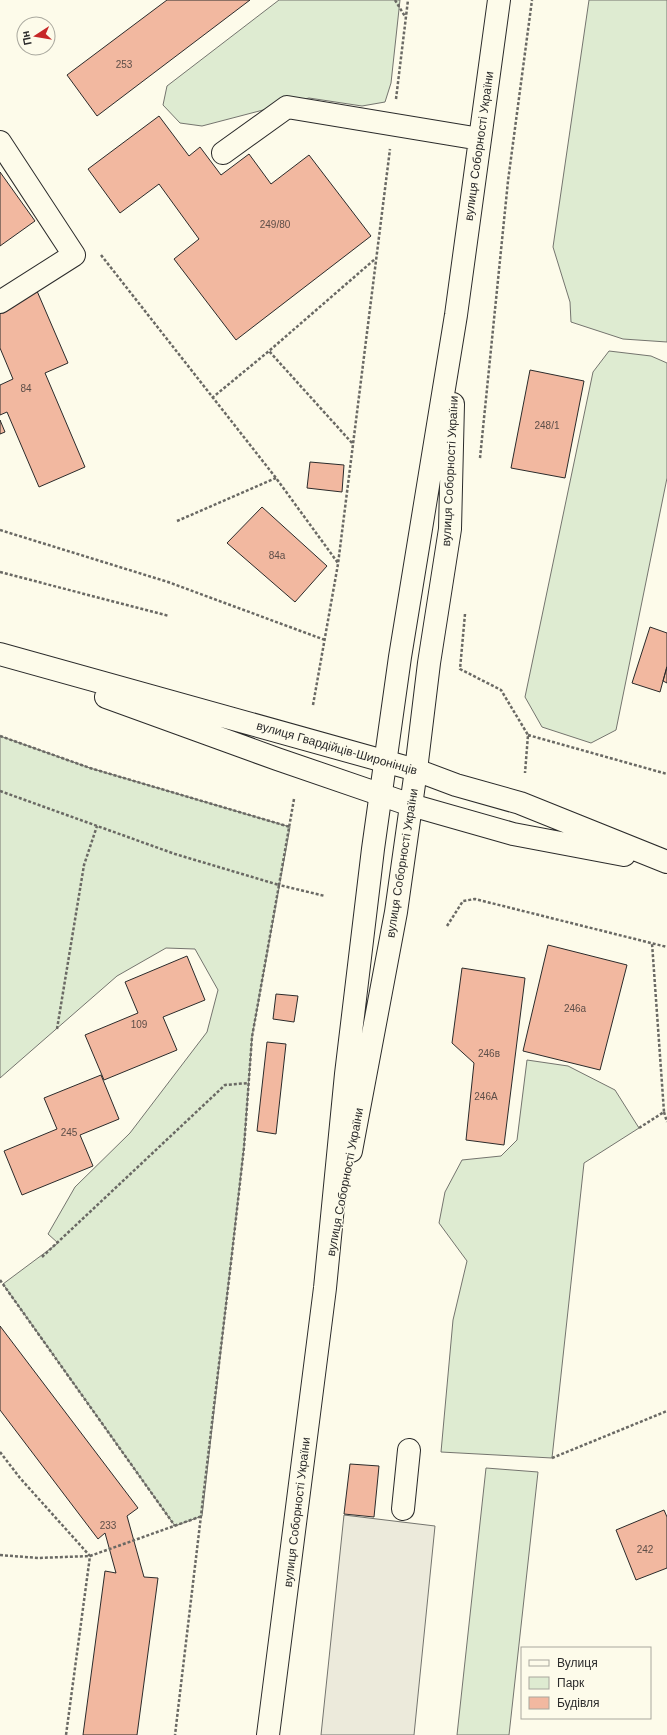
<svg xmlns="http://www.w3.org/2000/svg" width="667" height="1735" font-family="Helvetica,sans-serif">
<rect width="100%" height="100%" fill="#fdfbea"/>
<!-- green -->
<path fill="#deebd1" stroke="#74746e" d="M279 0H400L391 83 385 102 362 106 309 98 202 126 180 123 163 105 167 86Z
M589 0H667V342L623 339 571 322 570 302 553 247Z
M609 351 651 356 667 363V478L616 730 591 743 542 727 525 697 593 372Z
M0 736 90 768 290 827 252 1037 244 1147 202 1516 175 1526 3 1284 58 1243 48 1234 75 1187 130 1133 207 1032 218 990 195 949 166 948 117 976 0 1078Z
M527 1060 568 1066 615 1090 639 1128 584 1163 552 1458 441 1452 453 1320 467 1261 439 1223 445 1192 462 1160 501 1156 517 1140Z
M486 1468 538 1472 509 1735H457Z"/>
<!-- parking -->
<path fill="#eceadb" stroke="#74746e" d="M344 1515 435 1526 414 1735H321Z"/>
<!-- building -->
<path fill="#f2b8a0" stroke="#2b2b2b" d="M167 0H250L97 116 67 75Z
M159 116 189 156 200 147 221 175 249 154 271 184 309 155 371 236 236 340 174 259 199 239 159 184 120 213 88 169Z
M0 172 35 221 0 246Z
M37 291 68 363 45 373 85 467 39 487 7 412 0 415V385L13 379 0 348V307Z
M530 370 584 381 565 478 511 468Z
M0 420 5 432 0 434Z
M310 462 344 465 342 492 307 488Z
M262 507 327 566 295 602 227 543Z
M650 627 667 633V666L660 692 632 683Z
M667 667V683L663 681Z
M548 945 627 965 600 1070 523 1051Z
M187 956 205 1000 163 1017 177 1050 104 1080 85 1035 138 1013 125 982Z
M462 968 525 978 504 1145 466 1140 474 1063 452 1043Z
M276 994 298 996 294 1022 273 1019Z
M267 1042 286 1044 276 1134 257 1131Z
M101 1075 119 1119 80 1135 93 1166 22 1195 4 1151 57 1129 44 1098Z
M0 1326 138 1508 127 1516 144 1577 158 1578 137 1735H83L105 1571 116 1573 105 1533 98 1539 0 1410Z
M350 1464 379 1466 374 1517 344 1514Z
M664 1510 667 1517V1568L636 1580 616 1530Z"/>
<g fill="none" stroke-linecap="round" stroke-linejoin="round">
<!-- minor casing -->
<g stroke="#2b2b2b" stroke-width="24">
<path id="minor" d="M0 142 74 255 0 302
M223 153 287 107 480 139
M351 1151 396 912 416 770 429 663 450 529 453 404
M403 1509 409 1450
M268 1735 325 1288 346 1074 373 849 400 657 456 315 499 0"/>
</g>
<!-- major casing -->
<g stroke="#2b2b2b" stroke-width="24">
<path id="major" d="M0 654 416 770 456 785 520 803 667 862
M106 697 277 759 411 805 513 834 624 855"/>
</g>
<!-- path -->
<path stroke="#6a6964" stroke-width="2.5" stroke-dasharray="3 2" stroke-linecap="butt" d="M395 0 406 18
M396 99 408 0
M101 255 276 478 338 563
M212 398 269 351
M352 443 269 351 375 259
M480 458 508 181 532 0
M177 521 276 478
M0 530 168 582 325 640
M0 572 169 616
M465 614 460 669 501 690 528 735 525 773
M313 705 338 564 390 149
M528 735 667 774
M0 736 90 768 290 827
M0 791 175 854 279 885 252 1037 244 1147 232 1254 175 1735
M294 799 279 885 325 896
M447 926 463 901 475 899 667 947
M57 1029 84 865 97 826
M664 1112 667 1122
M639 1128 664 1112 652 943
M42 1257 225 1085 249 1083
M0 1280 175 1526
M0 1452 20 1478 90 1556 66 1735
M552 1458 667 1411
M0 1555 38 1558 90 1556 202 1516"/>
<!-- minor -->
<use href="#minor" stroke="#fdfbea" stroke-width="22"/>
<!-- major -->
<use href="#major" stroke="#fdfbea" stroke-width="22"/>
</g>
<g text-anchor="middle" stroke-width="3" stroke-linejoin="round" paint-order="stroke">
<!-- number labels -->
<g font-size="10" fill="#5d4e48">
<text x="124" y="68">253</text>
<text x="275" y="228">249/80</text>
<text x="26" y="392">84</text>
<text x="547" y="429">248/1</text>
<text x="277" y="559">84а</text>
<text x="575" y="1012">246а</text>
<text x="139" y="1028">109</text>
<text x="489" y="1057">246в</text>
<text x="486" y="1100">246А</text>
<text x="69" y="1136">245</text>
<text x="108" y="1529">233</text>
<text x="645" y="1553">242</text>
</g>
<!-- street labels -->
<g font-size="12" fill="#2b2b2b" stroke="#fdfbea">
<text transform="translate(479 146) rotate(-82)" y="4">вулиця Соборності України</text>
<text transform="translate(450 471) rotate(-87)" y="4">вулиця Соборності України</text>
<text transform="translate(337 748) rotate(16)" y="4">вулиця Гвардійців-Широнінців</text>
<text transform="translate(402 863) rotate(-81)" y="4">вулиця Соборності України</text>
<text transform="translate(345 1182) rotate(-79)" y="4">вулиця Соборності України</text>
<text transform="translate(297 1512) rotate(-83)" y="4">вулиця Соборності України</text>
</g>
</g>
<!-- legend -->
<rect x="521" y="1647" width="130" height="72" fill="#fdfbea" stroke="#a9a89e"/>
<rect x="529" y="1660" width="20" height="6" fill="#fdfbea" stroke="#a9a89e"/>
<text x="557" y="1667" font-size="12" fill="#2b2b2b">Вулиця</text>
<rect x="529" y="1677" width="20" height="12" fill="#deebd1" stroke="#a9a89e"/>
<text x="557" y="1687" font-size="12" fill="#2b2b2b">Парк</text>
<rect x="529" y="1697" width="20" height="12" fill="#f2b8a0" stroke="#a9a89e"/>
<text x="557" y="1707" font-size="12" fill="#2b2b2b">Будівля</text>
<!-- north arrow -->
<g transform="translate(36 36) rotate(258)"><circle r="19" fill="#fdfbea" stroke="#a9a89e"/>
<path d="M0-3L7 15L0 10L-7 15Z" fill="#c62828"/>
<text y="-6" font-size="11" font-weight="bold" text-anchor="middle" fill="#2b2b2b">Пн</text>
</g>
</svg>
